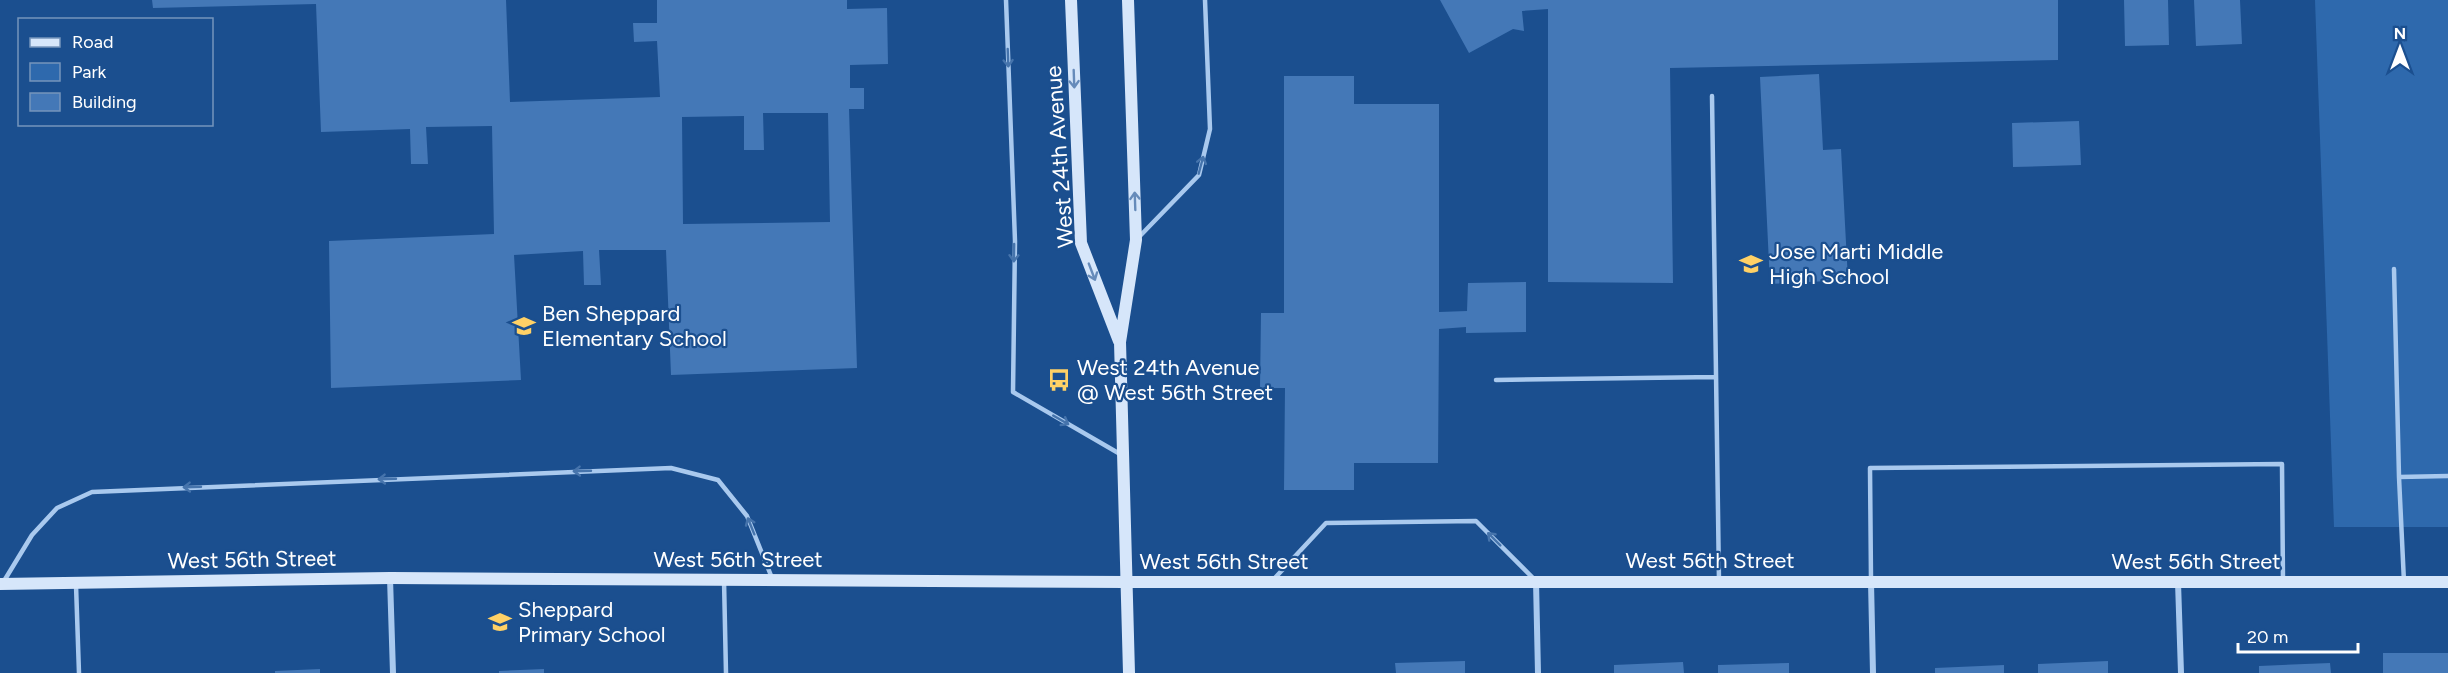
<svg xmlns="http://www.w3.org/2000/svg" width="2448" height="673" font-family="Figtree,sans-serif">
<rect width="100%" height="100%" fill="#1b4f8f"/>
<!-- green -->
<path fill="#2e69ad" d="M2315 0H2448V527H2334Z"/>
<!-- building -->
<path fill="#4478b7" fill-rule="evenodd" d="M152 0H506L510 102 660 97 657 41 634 42 633 23H657V0H847V9L887 8 888 64 850 65V88H864V109H849L857 368 671 375 666 250H599L601 285H584L583 251 514 255 521 380 331 388 329 241 494 234 492 126 426 127 428 164H411L410 129 321 132 316 4 153 8ZM763 113H828L830 222 683 224 682 117 744 116V150H764Z
M1440 0H2058V60L1670 68 1673 283 1548 282V9L1522 11 1524 31 1513 29 1469 53Z
M2124 0H2168L2169 45 2125 46Z
M2194 0H2240L2242 44 2196 46Z
M1819 74 1823 150 1841 149 1848 280 1770 284 1760 77Z
M1284 76H1354V104H1439V312L1467 311 1468 283 1526 282V332L1466 333V327L1439 329 1438 463H1354V490H1284L1285 388H1260L1261 313H1284Z
M2079 121 2081 165 2013 167 2012 123Z
M2383 653H2448V673H2383Z
M1465 661V673H1396L1395 663Z
M2108 661V673H2038V664Z
M1683 662 1684 673H1614V665Z
M1789 663V673H1718V665Z
M2330 663 2331 673H2259V666Z
M2004 665V673H1935V668Z
M320 669V673H275V671Z
M544 669V673H499V671Z"/>
<g fill="none" stroke-linecap="round" stroke-linejoin="round">
<!-- lane -->
<path stroke="#a9c9ee" stroke-width="4.5" d="M1006 0 1015 241 1013 392 1120 454
M1712 96 1719 581
M1138 238 1199 175 1210 129 1205 0
M2394 269 2399 477 2448 476
M1496 380 1716 377
M2399 477 2404 582
M724 580 726 673
M1273 580 1326 523 1476 521 1534 579
M1871 580 1870 468 2282 464 2283 582
M4 581 32 535 57 508 92 492 671 468 718 480 747 516 772 578
M76 585 79 673"/>
<!-- street -->
<path stroke="#a9c9ee" stroke-width="6" d="M390 578 393 673
M1536 581 1538 673
M1871 582 1873 673
M2178 582 2181 673"/>
<!-- secondary -->
<path stroke="#d6e6fa" stroke-width="12" d="M1071 0 1081 243 1119 341
M1128 0 1136 240 1120 342 1129 673
M0 584 390 578 1126 582H2448"/>
</g>
<!-- one-way arrows -->
<defs><path id="oneway-shaft" d="M-6 0H5M1.5-3L5.5 0L1.5 3" fill="none" stroke-width="1.6" stroke-linecap="round" stroke-linejoin="round" transform="scale(1.5)"/></defs>
<g stroke="#4674ac">
<use href="#oneway-shaft" transform="translate(1008 58) rotate(88)"/>
<use href="#oneway-shaft" transform="translate(1201 165) rotate(-75)"/>
<use href="#oneway-shaft" transform="translate(1014 253) rotate(91)"/>
<use href="#oneway-shaft" transform="translate(1061 420) rotate(30)"/>
<use href="#oneway-shaft" transform="translate(582 471) rotate(178)"/>
<use href="#oneway-shaft" transform="translate(387 479) rotate(178)"/>
<use href="#oneway-shaft" transform="translate(192 487) rotate(178)"/>
<use href="#oneway-shaft" transform="translate(751 526) rotate(-112)"/>
<use href="#oneway-shaft" transform="translate(1494 539) rotate(-135)"/>
</g>
<g stroke="#668bba">
<use href="#oneway-shaft" transform="translate(1074 79) rotate(88)"/>
<use href="#oneway-shaft" transform="translate(1135 201) rotate(-92)"/>
<use href="#oneway-shaft" transform="translate(1092 272) rotate(69)"/>
</g>
<!-- icons -->
<defs>
<g id="school-bare" transform="scale(1.8)"><path d="M0-5L7-2L0 1L-7-2ZM-4 1L0 2.5L4 1V4Q0 6-4 4Z" fill="#ffd166" stroke="#1b4f8f" stroke-width="2.5" paint-order="stroke"/></g>
<g id="bus-bare" transform="scale(1.8)"><path d="M-5-6H5V4H4V6H2V4H-2V6H-4V4H-5ZM-3.5-4V0h7V-4ZM-3.5 1.2v1.5H-2V1.2ZM2 1.2v1.5H3.5V1.2Z" fill="#ffd166" stroke="#1b4f8f" stroke-width="2.5" paint-order="stroke"/></g>
</defs>
<g fill-rule="evenodd">
<use href="#school-bare" x="1751" y="264"/>
<use href="#school-bare" x="524" y="326"/>
<use href="#bus-bare" x="1059" y="380"/>
<use href="#school-bare" x="500" y="622"/>
</g>
<g text-anchor="middle" stroke-width="4.5" stroke-linejoin="round" paint-order="stroke">
<!-- street labels -->
<g font-size="22" fill="#fff" stroke="#1b4f8f">
<text transform="translate(1059 157) rotate(-94)" y="8">West 24th Avenue</text>
<text transform="translate(252 559) rotate(-1)" y="8">West 56th Street</text>
<text x="738" y="567">West 56th Street</text>
<text x="1710" y="568">West 56th Street</text>
<text x="1224" y="569">West 56th Street</text>
<text x="2196" y="569">West 56th Street</text>
</g>
<!-- poi labels -->
<g font-size="22" fill="#fff" stroke="#1b4f8f" text-anchor="start">
<text x="1769" y="259">Jose Marti Middle<tspan x="1769" dy="25">High School</tspan></text>
<text x="542" y="321">Ben Sheppard<tspan x="542" dy="25">Elementary School</tspan></text>
<text x="1077" y="375">West 24th Avenue<tspan x="1077" dy="25">@ West 56th Street</tspan></text>
<text x="518" y="617">Sheppard<tspan x="518" dy="25">Primary School</tspan></text>
</g>
</g>
<!-- legend -->
<rect x="18" y="18" width="195" height="108" fill="#1b4f8f" stroke="#7695bc" stroke-width="1.5"/>
<rect x="30" y="38" width="30" height="9" fill="#d6e6fa" stroke="#7695bc" stroke-width="1.5"/>
<text x="72" y="48" font-size="18" fill="#ffffff">Road</text>
<rect x="30" y="63" width="30" height="18" fill="#2e69ad" stroke="#7695bc" stroke-width="1.5"/>
<text x="72" y="78" font-size="18" fill="#ffffff">Park</text>
<rect x="30" y="93" width="30" height="18" fill="#4478b7" stroke="#7695bc" stroke-width="1.5"/>
<text x="72" y="108" font-size="18" fill="#ffffff">Building</text>
<!-- north arrow -->
<g transform="translate(2400 48)" stroke="#1b4f8f" stroke-width="4.5" paint-order="stroke">
<path d="M0-4.5L10 22L0 15L-10 22Z" fill="#ffffff"/>
<text y="-9" font-size="16" font-weight="bold" text-anchor="middle" fill="#ffffff">N</text>
</g>
<!-- scale -->
<path d="M2238 643v9h120v-9" fill="none" stroke="#ffffff" stroke-width="3"/>
<text x="2247" y="643" font-size="18" fill="#ffffff" stroke="#1b4f8f" stroke-width="4.5" paint-order="stroke">20 m</text>
</svg>
